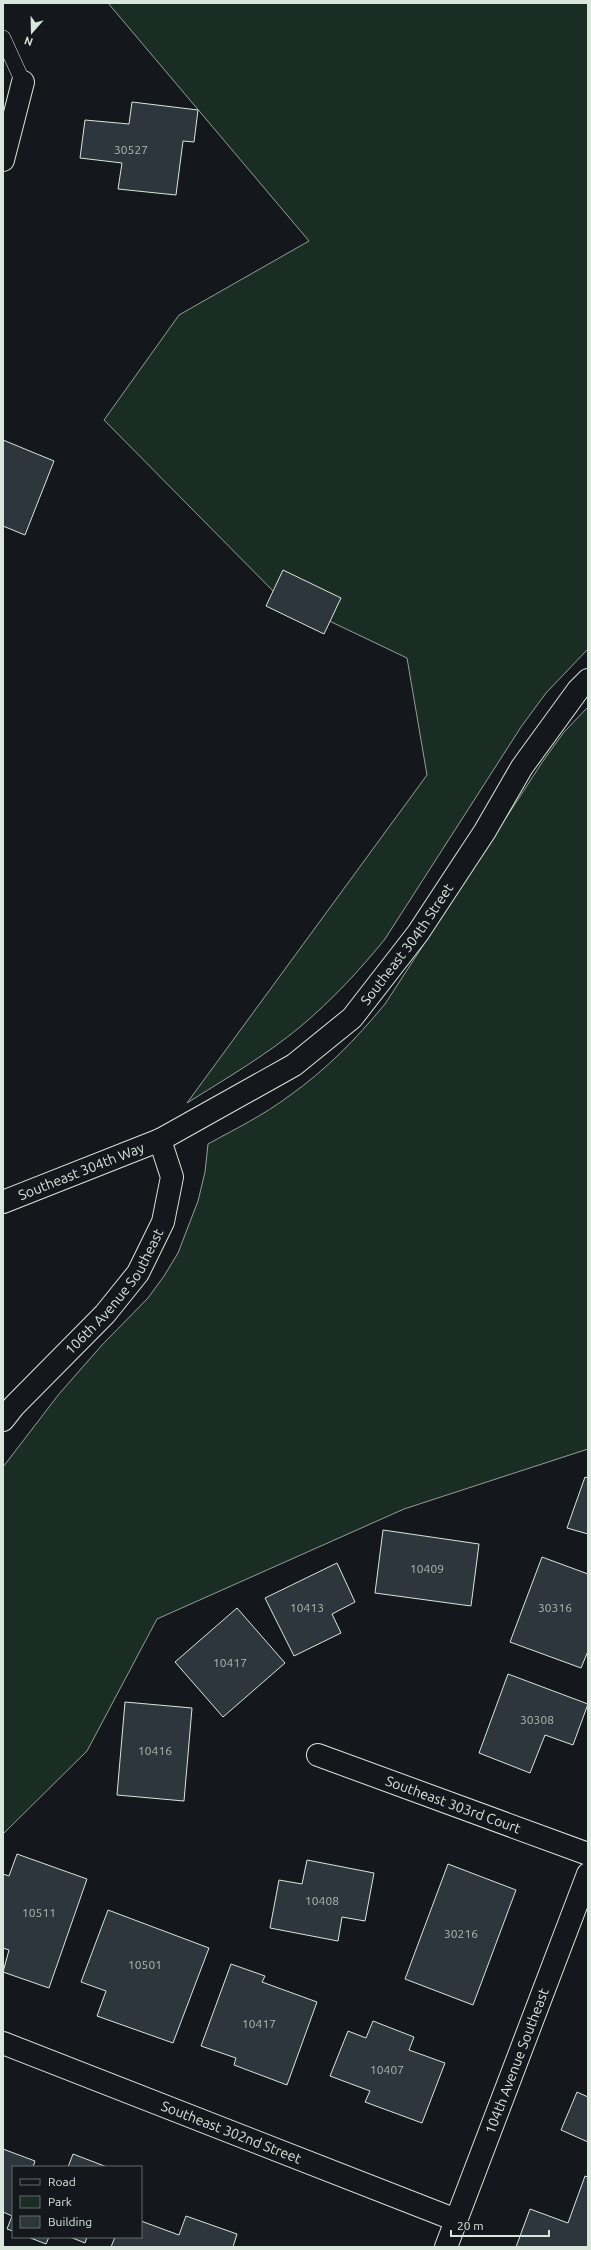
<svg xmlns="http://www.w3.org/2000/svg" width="591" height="2250" font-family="Ubuntu,sans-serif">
<rect width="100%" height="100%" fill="#14181c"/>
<!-- green -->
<path fill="#1a2d24" stroke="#939e99" d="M108 3H588V649L546 693 521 727 385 939C359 971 332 1000 300 1027 265 1056 225 1079 187 1103L427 775 407 658 279 597 104 420 179 315 309 241Z
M588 707V1449L404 1509 157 1619 87 1751 3 1834V1467L59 1394 102 1345 148 1298 164 1276 178 1253 198 1201 205 1172 208 1144C235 1129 264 1115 289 1096 326 1070 356 1039 385 1004L543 761 564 732Z"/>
<!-- building -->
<path fill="#2c363c" stroke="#d8e6dc" d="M132 102 198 110 194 142 183 141 176 195 118 189 122 163 80 158 85 120 129 124Z
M3 440 54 461 25 535 3 526Z
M283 570 341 598 324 634 266 606Z
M585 1477 588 1478V1534L567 1528Z
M383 1530 479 1544 471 1606 375 1593Z
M542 1557 588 1574V1651L581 1668 510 1642Z
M337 1563 355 1602 332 1614 341 1633 294 1656 265 1598Z
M237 1608 285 1663 223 1717 175 1662Z
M508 1674 588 1704 573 1745 545 1735 530 1773 479 1753Z
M125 1702 192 1708 184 1801 117 1795Z
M17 1854 87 1879 49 1988 3 1972 9 1950 3 1948V1874L9 1876Z
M307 1860 374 1873 365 1921 342 1917 338 1941 270 1928 279 1880 302 1884Z
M448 1864 516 1890 473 2005 405 1979Z
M108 1910 209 1948 173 2043 97 2016 106 1991 81 1982Z
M231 1964 265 1976 262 1982 317 2002 287 2085 234 2065 236 2058 201 2046Z
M373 2021 414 2037 409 2050 445 2063 422 2123 365 2102 370 2091 330 2076 348 2031 366 2038Z
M577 2092 588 2097V2142L561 2130Z
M3 2149 35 2161 33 2167H13V2231L7 2229 12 2216 3 2212Z
M73 2154 107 2167H68Z
M585 2176 588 2177V2247H516L530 2209 568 2223Z
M186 2216 237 2234 233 2247H111L115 2237H141V2221L179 2235Z
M28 2237H49L46 2244Z
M70 2237H87L85 2243Z"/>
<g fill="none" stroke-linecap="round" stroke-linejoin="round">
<!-- service casing -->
<g stroke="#d8e6dc" stroke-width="16">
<path id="service" d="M3 38 23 82"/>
</g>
<!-- minor casing -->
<g stroke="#d8e6dc" stroke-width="24">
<g id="minor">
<path d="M3 160 23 82"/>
<path id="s1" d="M3 1420 14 1406 105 1314 138 1273 163 1222 172 1177 160 1140"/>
<path id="s2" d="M318 1755 588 1854"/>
<path id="s3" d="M3 2043 456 2220"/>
<path id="s4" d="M446 2247 588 1874"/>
</g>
</g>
<!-- tertiary casing -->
<g stroke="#d8e6dc" stroke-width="24">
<g id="tertiary">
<path id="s5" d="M3 1202 160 1140 294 1065 352 1018 418 933 485 831 522 767 578 690 588 680"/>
</g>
</g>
<!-- service -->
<use href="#service" stroke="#14181c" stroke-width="15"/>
<!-- minor -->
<use href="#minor" stroke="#14181c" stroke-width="22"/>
<!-- tertiary -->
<use href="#tertiary" stroke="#14181c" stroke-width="22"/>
</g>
<g text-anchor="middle" stroke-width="3" stroke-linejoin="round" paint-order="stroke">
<!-- number labels -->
<g font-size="12" fill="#adbab4">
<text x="131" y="154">30527</text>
<text x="427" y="1573">10409</text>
<text x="307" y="1612">10413</text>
<text x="555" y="1612">30316</text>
<text x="230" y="1667">10417</text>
<text x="537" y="1724">30308</text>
<text x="155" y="1755">10416</text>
<text x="322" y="1905">10408</text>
<text x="39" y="1917">10511</text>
<text x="461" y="1938">30216</text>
<text x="145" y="1969">10501</text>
<text x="259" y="2028">10417</text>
<text x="387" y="2074">10407</text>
</g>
<!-- street labels -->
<g font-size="14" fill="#d8e6dc" stroke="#14181c">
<text dy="5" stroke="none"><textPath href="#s5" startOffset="489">Southeast 304th Street</textPath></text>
<text dy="5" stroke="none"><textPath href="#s5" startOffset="84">Southeast 304th Way</textPath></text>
<text dy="5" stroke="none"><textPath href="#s1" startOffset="171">106th Avenue Southeast</textPath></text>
<text dy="5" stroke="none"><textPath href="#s2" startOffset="144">Southeast 303rd Court</textPath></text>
<text dy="5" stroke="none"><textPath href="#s4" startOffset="199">104th Avenue Southeast</textPath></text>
<text dy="5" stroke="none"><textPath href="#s3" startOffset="245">Southeast 302nd Street</textPath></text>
</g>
</g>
<!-- border -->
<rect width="591" height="2250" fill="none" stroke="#d8e6dc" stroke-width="8"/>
<!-- legend -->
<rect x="12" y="2166" width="130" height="72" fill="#14181c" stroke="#626a69"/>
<rect x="20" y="2179" width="20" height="6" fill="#14181c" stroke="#626a69"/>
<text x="48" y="2186" font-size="12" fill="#d8e6dc">Road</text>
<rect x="20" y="2196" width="20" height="12" fill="#1a2d24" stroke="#626a69"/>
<text x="48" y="2206" font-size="12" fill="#d8e6dc">Park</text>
<rect x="20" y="2216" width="20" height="12" fill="#2c363c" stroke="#626a69"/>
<text x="48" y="2226" font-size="12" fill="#d8e6dc">Building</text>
<!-- north arrow -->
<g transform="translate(32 32) rotate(200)" stroke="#14181c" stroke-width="3" paint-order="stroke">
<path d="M0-3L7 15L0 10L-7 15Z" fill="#d8e6dc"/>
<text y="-6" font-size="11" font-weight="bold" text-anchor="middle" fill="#d8e6dc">N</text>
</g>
<!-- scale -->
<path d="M451 2230v6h98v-6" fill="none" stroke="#d8e6dc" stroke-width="2"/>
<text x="457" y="2230" font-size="12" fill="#d8e6dc" stroke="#14181c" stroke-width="3" paint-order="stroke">20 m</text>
</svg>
